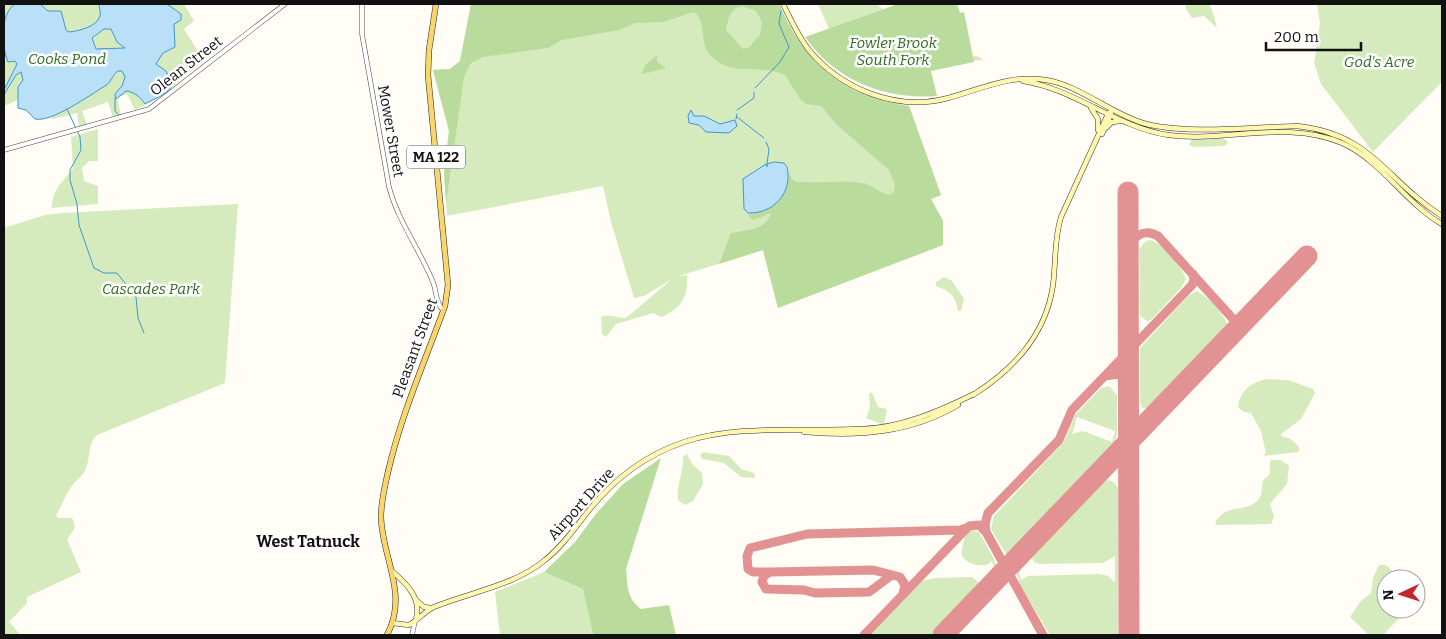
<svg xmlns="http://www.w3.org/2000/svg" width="1446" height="639" font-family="Bitter,serif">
<rect width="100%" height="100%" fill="#fffdf5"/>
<!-- green -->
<path fill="#d5ebbd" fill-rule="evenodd" d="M4 4H184L194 21 184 29 204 61 161 96 135 110 127 94 117 98 121 115 113 117 108 102 82 111 87 125 79 128 77 113 53 119 40 107 20 99 4 106Z
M471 4H779C806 65 842 96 909 106L941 195 931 199 943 221V245L778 308 763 250 676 277 687 275C688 297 682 307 662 317L653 313 616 324 606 337 602 334 601 317C608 313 618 319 626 318L672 279 644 296 634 298 611 222 603 186 447 216 444 172 449 131 433 70 450 69 460 61Z
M818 4H876L883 9 845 23 966 57 976 56 984 60 971 61 829 29Z
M1186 4H1209L1213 13 1217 28 1204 16 1192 18 1186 9Z
M1317 4H1442V82L1373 152 1321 84 1314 63 1320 23Z
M98 129V161H89L82 168 84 181 98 186V204L52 208C51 192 63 180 73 169L71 137Z
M1222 137 1228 142 1225 146 1195 147 1189 145 1192 139Z
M238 204 225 383 97 435C87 445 91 456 86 468 83 476 76 480 71 487 65 495 62 506 56 515L58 518H72C78 528 73 531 67 539L81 572 27 597V603L9 622 21 635H4V228L45 215 62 213Z
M1150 240C1163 243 1182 267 1186 279L1181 288 1151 320 1147 321 1140 316 1139 249 1145 242Z
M944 277 952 281 964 299 961 311H958C955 295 951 292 936 286V282Z
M1197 291C1211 299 1222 312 1229 327L1151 408H1142L1140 403V348L1189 295Z
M1267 379 1288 380 1313 389 1315 393 1301 419 1281 434V436C1290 438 1294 440 1300 449L1298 452 1263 456 1266 453 1261 431 1251 413 1244 412 1238 407C1240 391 1251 382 1267 379Z
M1109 386 1117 395V434L1113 447 1008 557 991 529 994 516 1064 442 1076 414 1101 388ZM1077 417 1115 431 1112 442 1083 431 1072 434Z
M872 392 878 407 887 409 884 425 866 418 870 408 869 394Z
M703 452 729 456 741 469 754 473 755 478 741 477 724 463 702 459 700 455Z
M687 454 692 464 702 473 703 484 693 501 685 505 678 500C676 485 684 472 683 457Z
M1271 460H1281L1289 466 1287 484 1270 504 1274 517 1271 524 1217 525 1215 523C1227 502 1245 514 1258 500 1264 494 1260 488 1263 481 1265 477 1269 477 1270 472 1270 468 1269 464 1271 460Z
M1108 480 1114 482 1118 488V635H1050L1020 585 1016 570 1099 483ZM1115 556V582L1108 576 1099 574 1028 576 1021 580 1019 571 1032 558 1034 562 1039 564 1103 563Z
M971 530 979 532 994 559 997 569 933 635H869L921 581 936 578 972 577 979 583 994 568 992 561 987 565C976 566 966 564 961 554L965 536Z
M1379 565H1386L1400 578 1386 579V609H1401L1403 614 1383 635H1369L1350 617 1361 601 1371 593 1373 578Z
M544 572 583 589 593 635H500L495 592Z"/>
<!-- forest -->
<path fill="#b9dc9c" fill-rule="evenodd" d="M471 4H779C806 65 842 96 909 106L941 195 931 199 943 221V245L778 308 763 250 719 264 731 233C746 230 767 230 771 213L754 220 750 218 749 214C772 212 787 198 789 174L794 181C816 185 839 179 861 183 873 184 879 194 890 195L894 192 895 185 889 170 836 124 821 106 806 104 800 99 785 75C762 64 734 76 714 59 697 45 708 22 694 12L663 22 635 23 619 30 562 40 548 48 483 57 471 63 464 77 446 203 444 172 449 131 433 70 450 69 460 61ZM742 6 756 11 762 22 760 35 748 48 743 49 726 30C728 19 730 9 742 6Z
M898 4H957L960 13 964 12 974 62 931 71 937 96C885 100 836 81 805 37Z
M657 55V62L666 68 642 74 645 65Z
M661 458 626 569C628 587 626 597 641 609L669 605 676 635H593L583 589 544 572 575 542 595 515 623 484Z"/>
<!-- water -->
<path fill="#b9e0f7" stroke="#3f96cf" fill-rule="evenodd" d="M15 4H40L48 11H61L66 30 69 32C78 31 97 27 100 16 101 13 99 7 99 4H167L181 14V20L174 24 175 47 163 53 156 64 166 71 173 85 166 93 145 104C141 98 135 92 126 91L116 99 115 94 122 86 125 77 122 71H118C112 75 111 83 105 86 90 95 51 123 35 119L26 110 18 108V87L23 80 21 72 16 75 5 93 4 90 17 64 15 61 8 62C1 45 0 14 15 4ZM104 29H111L117 42 125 48 96 49 92 38Z
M691 110 694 116H704L720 124 735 120 737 126 729 133 706 132 699 125 689 123 688 116Z
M774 162 784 163 787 167C793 192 774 214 748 213L744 209 743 179 766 164 767 167V164Z"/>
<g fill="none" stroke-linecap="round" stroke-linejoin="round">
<!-- stream -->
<path stroke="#3f96cf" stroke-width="1" d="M755 88 780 62 789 47 779 24 781 11
M115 98V111L119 115
M67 109 80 137 81 150 70 170V180L77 204 79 225 94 268 104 273H117L136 297 138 318 144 333
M737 110 754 98V92
M737 117 764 138
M736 119 737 114
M766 142 769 149 767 164"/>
<!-- taxiway -->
<path stroke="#e29292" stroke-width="9" d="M1128 250C1132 236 1144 228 1158 236L1234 320 1236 325 1234 332
M1105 376 1118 374 1126 380 1128 386
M986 532 1043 635
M1001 559 1007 562 1016 560
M770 572H753L748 569 747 556 750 548 807 534 960 530 966 528
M892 575 869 592 815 593 804 590 766 589 762 582 764 576 770 572 873 570 900 577 905 585 903 594
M864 635 969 526 979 525 986 532 985 524 988 513 1059 440 1072 410 1192 285 1194 280 1193 274"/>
<!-- runway -->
<path stroke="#e29292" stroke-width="21" d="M1128 192 1129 635
M943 635 1307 256"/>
<!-- tertiary casing -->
<g stroke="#444" stroke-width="5">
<path id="tertiary" d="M362 4V34L389 187C398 221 420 250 433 282 437 292 435 302 443 310
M4 150 149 109 285 4
M412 635 415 621"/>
</g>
<!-- secondary casing -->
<g stroke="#333" stroke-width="5.5">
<path id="secondary" d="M783 4C791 20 798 36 809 50 841 89 897 112 948 98 982 89 1010 74 1046 80 1079 85 1110 113 1143 123 1184 135 1253 127 1297 126 1373 134 1385 180 1442 216
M1023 81C1075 89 1116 127 1168 135 1226 143 1286 119 1342 143 1382 161 1405 203 1442 224
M1091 108 1098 119V130
M1106 128 1112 122 1121 121
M1102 134 1111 114
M973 395C1014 369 1046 335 1053 285 1056 262 1054 239 1061 217L1108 114 1112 110
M804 432C858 437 911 433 958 405
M393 572C407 584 422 599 416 619
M416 600 424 607 432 608
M392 623 409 625C418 620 425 611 434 607 470 592 514 586 545 560 563 546 576 526 590 509 615 478 646 455 684 442 738 424 804 432 861 429 901 428 940 411 976 393"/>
</g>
<!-- primary casing -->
<g stroke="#222" stroke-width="6">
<path id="primary" d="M387 635C409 594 382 558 381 517 381 501 385 486 388 472 401 415 425 361 445 306L448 285 428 75 429 50 436 4"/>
</g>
<!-- tertiary -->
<use href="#tertiary" stroke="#fff" stroke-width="4"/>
<!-- secondary -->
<use href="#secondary" stroke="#fff6b0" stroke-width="4.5"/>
<!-- primary -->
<use href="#primary" stroke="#f9d66b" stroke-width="5"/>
</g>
<g text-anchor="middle" stroke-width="5" stroke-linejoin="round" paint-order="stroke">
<!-- shield labels -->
<rect fill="#fff" stroke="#585858" stroke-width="1" x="407" y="145.5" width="58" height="23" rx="4"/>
<g font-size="14" font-weight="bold" fill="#111">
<text x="436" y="162">MA 122</text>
</g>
<!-- park labels -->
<g font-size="15" font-style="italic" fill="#2f6b1f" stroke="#fff">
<text x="893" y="48">Fowler Brook<tspan x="893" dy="17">South Fork</tspan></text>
<text x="67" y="64">Cooks Pond</text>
<text x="1379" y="67">God's Acre</text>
<text x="151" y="294">Cascades Park</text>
</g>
<!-- street labels -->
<g font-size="15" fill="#111" stroke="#fff">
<text transform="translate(186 66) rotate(-38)" y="5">Olean Street</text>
<text transform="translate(391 131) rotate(80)" y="5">Mower Street</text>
<text transform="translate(415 348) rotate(-70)" y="5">Pleasant Street</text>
<text transform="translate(581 504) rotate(-48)" y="5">Airport Drive</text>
</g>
<!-- neighbourhood labels -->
<g font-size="16" font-weight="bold" fill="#111" stroke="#fff">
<text x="308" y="547">West Tatnuck</text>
</g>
</g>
<!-- border -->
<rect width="1446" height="639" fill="none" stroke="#111111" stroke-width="10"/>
<!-- north arrow -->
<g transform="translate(1401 594) rotate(266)"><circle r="24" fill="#ffffff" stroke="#a0a0a0"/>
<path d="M0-4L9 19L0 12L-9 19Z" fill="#c4262e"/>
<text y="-8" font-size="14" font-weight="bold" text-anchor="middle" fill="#111111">N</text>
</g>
<!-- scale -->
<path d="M1266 42v8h95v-8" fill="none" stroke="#111111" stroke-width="2.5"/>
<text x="1274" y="42" font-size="15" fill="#111111" stroke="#ffffff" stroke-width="4" paint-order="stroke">200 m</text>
</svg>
